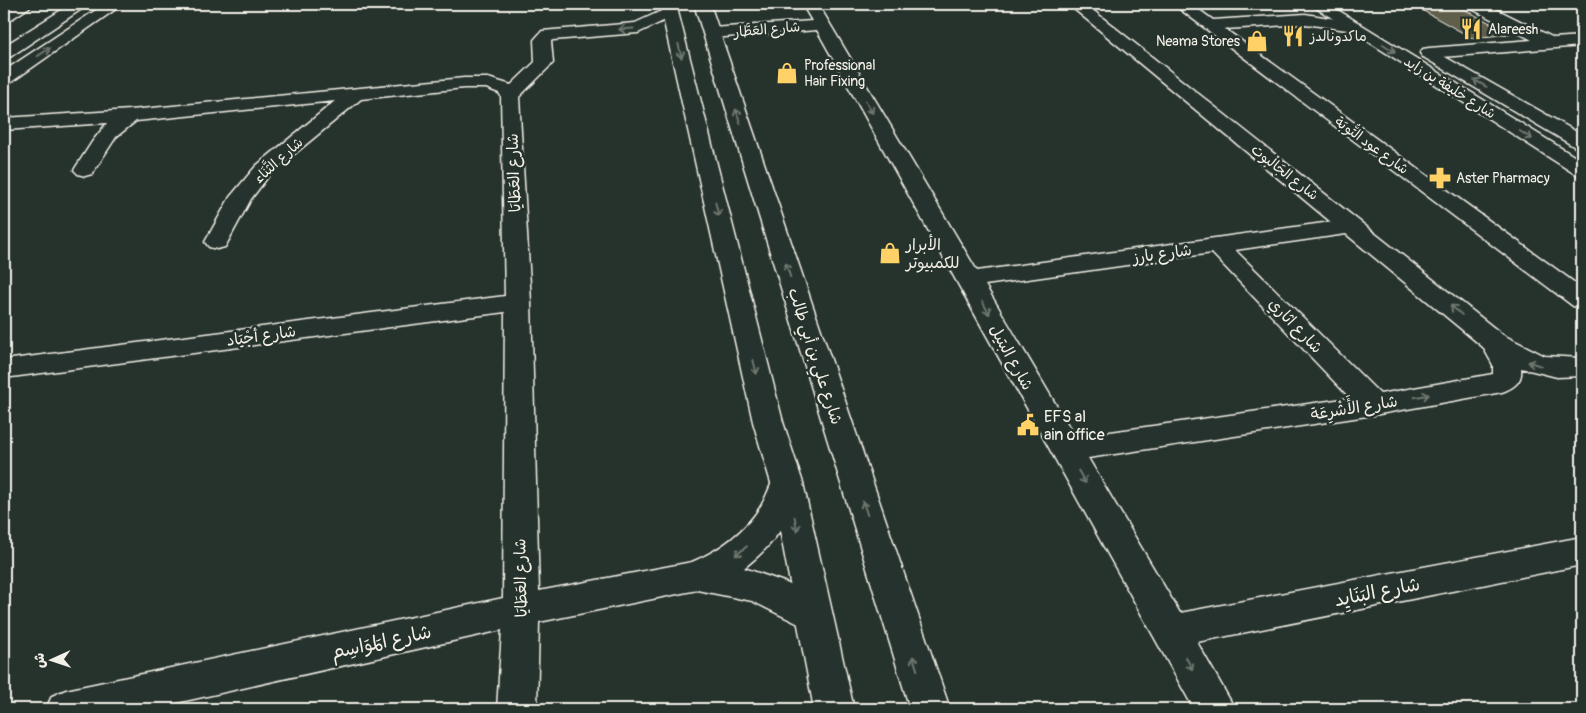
<svg xmlns="http://www.w3.org/2000/svg" width="1586" height="713" font-family="Pangolin,'Playpen Sans Arabic',sans-serif">
<rect width="100%" height="100%" fill="#26332d"/>
<filter id="ink" filterUnits="userSpaceOnUse"><feTurbulence type="fractalNoise" baseFrequency=".02" numOctaves="2"/><feDisplacementMap in="SourceGraphic" scale="10" xChannelSelector="R" yChannelSelector="G"/><feConvolveMatrix kernelMatrix="1 2 1 2 8 2 1 2 1" color-interpolation-filters="sRGB"/></filter>
<g filter="url(#ink)">
<!-- building -->
<path fill="#615f4b" stroke="#f4f1e8" d="M1411 4H1454L1511 34 1472 38Z"/>
<g fill="none" stroke-linecap="round" stroke-linejoin="round">
<!-- minor casing -->
<g stroke="#f4f1e8" stroke-width="3">
<path id="minor" d="M15 4H34L10 20 4 22V10Z
M802 4H818L977 271 1331 222 1068 4H1085L1503 335 1545 356 1582 358V376L1557 377 1521 368C1523 381 1514 388 1502 392L1374 415 1088 458 1180 613 1582 537V565L1197 642 1235 709H1194L817 30 712 38 706 37 704 33 706 29 712 28 812 21ZM1346 234 1483 347 1493 365V374L1380 394 1235 250ZM1212 253 1350 398 1075 437 985 285Z
M1173 4H1191L1213 20 1305 14 1360 23 1362 26 1354 31 1305 24 1225 29 1582 288V308L1573 306Z
M1466 4H1486L1554 38 1582 36V46L1429 58 1423 57 1420 53 1423 49 1429 48 1532 40 1468 7Z
M670 7 678 12 676 15 638 33 553 40 551 41 553 63 519 97 531 302 539 591 692 562C720 550 744 533 761 506 767 496 770 485 776 474L787 471 798 474 803 483C787 523 778 541 744 568L784 582 811 595 826 604 831 615 826 626 813 631 752 601 697 590 539 622 537 709H497L502 630 149 709H46L52 696 66 690 503 598 505 312 4 378V360L505 296 501 96 499 93 486 88H464L361 99 270 174 251 199 225 247 217 249 209 247 205 242 230 197 256 166 335 101 136 121 116 137 92 174 85 176 78 174 74 170 92 142 107 123 4 130V118L131 110 464 78H488L511 85 535 62 534 40 542 31 635 23Z"/>
</g>
<!-- major casing -->
<g stroke="#f4f1e8" stroke-width="3">
<path id="major" d="M71 4H89L10 57 4 58V46Z
M105 4H123L10 83 4 84V71Z
M660 4H676L783 422 803 483 854 709H814L771 483 753 422Z
M694 4H710L950 709H910Z
M1310 4H1328L1582 161V176L1575 174Z
M1431 49 1582 135V149L1575 147 1425 58 1422 54 1425 50Z"/>
</g>
<!-- minor -->
<use href="#minor" fill="#26332d" fill-rule="evenodd"/>
<!-- major -->
<use href="#major" fill="#26332d" fill-rule="evenodd"/>
</g>
<!-- one-way arrows -->
<defs><path id="oneway-shaft" d="M-6 0H5M1.5-3L5.5 0L1.5 3" fill="none" stroke-width="1.6" stroke-linecap="round" stroke-linejoin="round" transform="scale(1.25)"/></defs>
<g stroke="#6e766e">
<use href="#oneway-shaft" transform="translate(626 29) rotate(176)"/>
<use href="#oneway-shaft" transform="translate(1389 48) rotate(32)"/>
<use href="#oneway-shaft" transform="translate(680 51) rotate(77)"/>
<use href="#oneway-shaft" transform="translate(44 52) rotate(-34)"/>
<use href="#oneway-shaft" transform="translate(1480 83) rotate(-149)"/>
<use href="#oneway-shaft" transform="translate(869 107) rotate(60)"/>
<use href="#oneway-shaft" transform="translate(738 116) rotate(-108)"/>
<use href="#oneway-shaft" transform="translate(1526 135) rotate(32)"/>
<use href="#oneway-shaft" transform="translate(717 209) rotate(76)"/>
<use href="#oneway-shaft" transform="translate(788 270) rotate(-108)"/>
<use href="#oneway-shaft" transform="translate(986 308) rotate(61)"/>
<use href="#oneway-shaft" transform="translate(1456 310) rotate(-140)"/>
<use href="#oneway-shaft" transform="translate(1535 364) rotate(-162)"/>
<use href="#oneway-shaft" transform="translate(755 367) rotate(76)"/>
<use href="#oneway-shaft" transform="translate(1422 396) rotate(-10)"/>
<use href="#oneway-shaft" transform="translate(1082 477) rotate(60)"/>
<use href="#oneway-shaft" transform="translate(865 508) rotate(-108)"/>
<use href="#oneway-shaft" transform="translate(796 524) rotate(79)"/>
<use href="#oneway-shaft" transform="translate(741 551) rotate(142)"/>
<use href="#oneway-shaft" transform="translate(915 663) rotate(-108)"/>
<use href="#oneway-shaft" transform="translate(1189 663) rotate(61)"/>
</g>
</g>
<!-- icons -->
<defs>
<g id="restaurant-bare" transform="scale(1.725)"><path d="M-5-6h1v4h1v-4h1v4h1v-4h1v5L-1.5 .5V6h-2V.5L-5-1ZM5-6V6H3V1.5H1.5Q1.5-4 5-6Z" fill="#ffd166" stroke="#26332d" stroke-width="2.5" paint-order="stroke"/></g>
<g id="shop-bare" transform="scale(1.725)"><path d="M-5-2.5h2.3a2.7 3.5 0 0 1 5.4 0H5L5.5 6h-11ZM-1.5-2.5h3a1.5 2.3 0 0 0-3 0Z" fill="#ffd166" stroke="#26332d" stroke-width="2.5" paint-order="stroke"/></g>
<g id="pharmacy-bare" transform="scale(1.725)"><path d="M-2-6h4v4h4v4h-4v4h-4v-4h-4v-4h4Z" fill="#ffd166" stroke="#26332d" stroke-width="2.5" paint-order="stroke"/></g>
<g id="civic-bare" transform="scale(1.725)"><path d="M-.6-6.5H3V-4.5H.6V-3L4-1V1h2V6H-6V1h2V-1L-.6-3ZM-1.2 2.5V6h2.4V2.5Z" fill="#ffd166" stroke="#26332d" stroke-width="2.5" paint-order="stroke"/></g>
</defs>
<g fill-rule="evenodd">
<use href="#restaurant-bare" x="1471" y="29"/>
<use href="#restaurant-bare" x="1293" y="36"/>
<use href="#shop-bare" x="1257" y="41"/>
<use href="#shop-bare" x="787" y="73"/>
<use href="#pharmacy-bare" x="1440" y="178"/>
<use href="#shop-bare" x="890" y="253"/>
<use href="#civic-bare" x="1028" y="425"/>
</g>
<g text-anchor="middle" stroke-width="5" stroke-linejoin="round" paint-order="stroke">
<!-- far-street labels -->
<g font-size="14" fill="#f4f1e8" stroke="#26332d">
<text transform="translate(767 29) rotate(-5)" y="5">شارع العَطَّار</text>
<text transform="translate(1450 87) rotate(32)" y="5">شارع خليفة بن زايد</text>
<text transform="translate(1372 145) rotate(36)" y="5">شارع عود التُّوبَة</text>
<text transform="translate(278 160) rotate(-42)" y="5">شارع الثَّنَاء</text>
<text transform="translate(1285 172) rotate(38)" y="5">شارع الجَالْبوت</text>
</g>
<!-- far-poi labels -->
<g font-size="14" fill="#f4f1e8" stroke="#26332d" text-anchor="start">
<text x="1488" y="34">Alareesh</text>
<text x="1310" y="41">ماكدونالدز</text>
<text x="1240" y="46" text-anchor="end">Neama Stores</text>
<text x="804" y="70">Professional<tspan x="804" dy="16">Hair Fixing</tspan></text>
<text x="1456" y="183">Aster Pharmacy</text>
</g>
<!-- street labels -->
<g font-size="16" fill="#f4f1e8" stroke="#26332d">
<text transform="translate(513 173) rotate(-92)" y="6">شارع العَطَايَا</text>
<text transform="translate(1162 253) rotate(-8)" y="6">شارع بارز</text>
<text transform="translate(1296 325) rotate(46)" y="6">شارع اثاري</text>
<text transform="translate(261 335) rotate(-8)" y="6">شارع أجْيَاد</text>
<text transform="translate(816 356) rotate(72)" y="6">شارع علي بن أبي طالب</text>
<text transform="translate(1012 357) rotate(61)" y="6">شارع البتيل</text>
<text transform="translate(1354 407) rotate(-9)" y="6">شارع الأَشْرِعَة</text>
<text transform="translate(520 578) rotate(-91)" y="6">شارع العَطَايَا</text>
</g>
<!-- poi labels -->
<g font-size="16" fill="#f4f1e8" stroke="#26332d" text-anchor="start">
<text x="906" y="250">الأبرار<tspan x="906" dy="18">للكمبيوتر</tspan></text>
<text x="1044" y="422">EFS al<tspan x="1044" dy="18">ain office</tspan></text>
</g>
<!-- near-street labels -->
<g font-size="19" fill="#f4f1e8" stroke="#26332d">
<text transform="translate(1377 591) rotate(-11)" y="7">شارع البَنَايِد</text>
<text transform="translate(381 641) rotate(-12)" y="7">شارع المَوَاسِم</text>
</g>
</g>
<!-- margin -->
<rect width="1586" height="713" fill="none" stroke="#26332d" stroke-width="20"/>
<rect x="10" y="10" width="1566" height="693" fill="none" stroke="#f4f1e8" stroke-width="2" filter="url(#ink)"/>
<!-- north arrow -->
<g transform="translate(52 660) rotate(267)" stroke="#26332d" stroke-width="4" paint-order="stroke">
<path d="M0-4L9 19L0 12L-9 19Z" fill="#f4f1e8"/>
<text y="-8" font-size="14" font-weight="bold" text-anchor="middle" fill="#f4f1e8">ش</text>
</g>
</svg>
